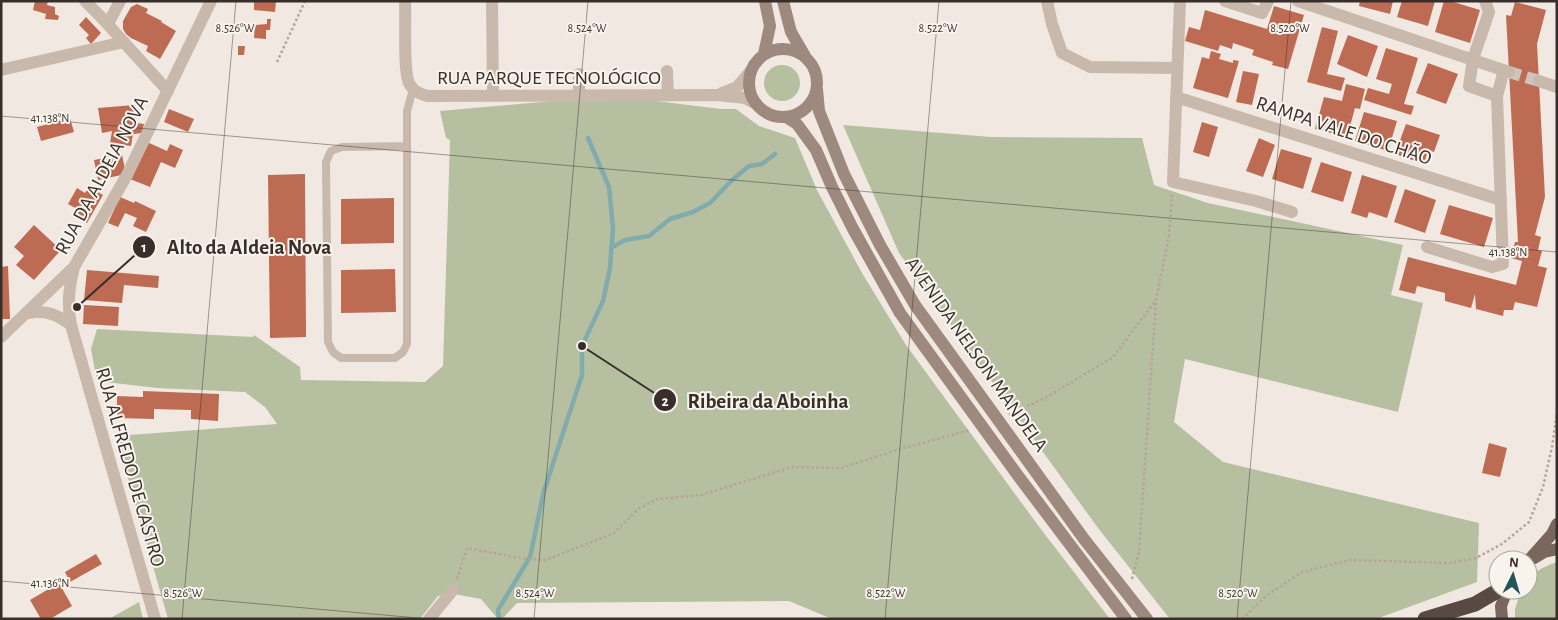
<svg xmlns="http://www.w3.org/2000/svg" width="1558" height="620" font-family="'Alegreya Sans',sans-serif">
<rect width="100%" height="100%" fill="#f1e9e1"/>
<!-- green -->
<path fill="#b6c0a1" d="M764 83a18 18 0 1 1 36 0a18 18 0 1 1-36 0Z
M586 98 648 100 721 109H736L759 126 795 138 817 190 862 273 906 345 1040 528 1110 619H832L789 601 517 603 502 619H498L481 599 454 594 438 596 420 619H168L116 436 277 424 265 407 245 392 157 388 97 381 91 349 97 329 253 337 254 335 300 367 301 380 425 382 443 366 450 140 446 138 440 111Z
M843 125 991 137 1142 138 1154 185 1208 203 1403 245 1391 295 1423 303 1398 412 1185 359 1174 422 1223 462 1479 523 1477 582 1376 619H1170L1098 528 899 253Z
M1557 562V619H1515V609L1521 590H1528C1528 590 1528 582 1528 581 1531 572 1548 565 1557 562Z
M139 602 143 619H109Z"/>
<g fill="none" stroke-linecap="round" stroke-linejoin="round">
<!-- stream -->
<path stroke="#82abad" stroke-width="4.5" d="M611 248 625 240 649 236 670 219 693 212 710 203 731 181 749 166 762 164 775 154
M499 619 498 610 530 557 544 491 582 375V346L603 301 610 268 613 228 609 187 588 138"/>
</g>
<!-- building -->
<path fill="#bd6b53" d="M35 1H48L47 5 55 7V14L59 16 58 20 45 19 46 14 33 10Z
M254 1H276L275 12 254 10Z
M1360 1H1393L1390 14 1359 6Z
M1402 1H1435L1428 26 1397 17Z
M1444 1H1450L1480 10 1470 43 1435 32Z
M1515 2 1546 10 1537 44 1545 197 1535 235 1541 237 1538 250 1542 251 1538 266 1547 268 1537 307 1515 302 1513 310H1504L1503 316 1476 309 1475 294 1471 308 1445 301V293L1417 286 1415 294 1399 290 1408 257 1516 285 1522 261 1511 258 1515 242H1518L1506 15 1511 16Z
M137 4 148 9 146 13 162 21 161 22 176 31 160 59 146 51 148 46 131 38 126 34 123 29V21L131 7Z
M1274 6 1304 15 1288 69 1272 65 1273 62 1252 55 1254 50 1233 43 1232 49 1220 45 1218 51 1185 41 1189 27 1200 30 1205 10 1267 29Z
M86 17 101 33 91 44 86 38 89 35 79 25Z
M267 19H271L270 30H266V39L254 38 255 25 267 24Z
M1322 27 1338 31 1327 74 1345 78 1341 91 1307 82Z
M1348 35 1378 46 1367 77 1337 64Z
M238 46H245L244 55H238Z
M1386 48 1418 58 1404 104 1414 106 1411 115 1364 100 1368 88 1389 94 1392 84 1376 79Z
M1211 51 1221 54 1219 59 1233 63V60L1239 61 1228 98 1193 88 1202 57 1209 59Z
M1428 63 1458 74 1446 104 1416 93Z
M1243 71 1259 74 1252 105 1236 102Z
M1346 84 1365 89 1360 109 1355 108 1347 137 1315 129 1324 97 1342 101Z
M134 105 137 123 144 124 142 133 133 134 131 146 110 143 112 131 102 133 98 108Z
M169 109 194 119 188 132 164 122Z
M1364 112 1397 121 1388 151 1355 141Z
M70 118 74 132 41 141 37 127Z
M1202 122 1218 127 1209 157 1193 152Z
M1406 124 1440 135 1434 152 1428 150 1424 164 1395 154Z
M1259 138 1275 145 1263 177 1246 171Z
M147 142 167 151 170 144 183 150 175 168 161 162 150 187 130 179Z
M1281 149 1312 158 1303 189 1272 179Z
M122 155 126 174 98 180 94 160Z
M1321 162 1352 172 1343 202 1311 192Z
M305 174 306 337 270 338 268 175Z
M1362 175 1397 186 1387 218 1369 212 1367 218 1351 213Z
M89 187 103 195 87 223 76 216 79 210 68 204 77 188 85 193Z
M1405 189 1436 200 1425 233 1394 222Z
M120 197 134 203 135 201 156 211 146 232 133 226 137 218 125 213 118 227 108 223Z
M394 198V243L341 244V199Z
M1449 205 1493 218 1484 247 1440 234Z
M34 225 61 250 34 280 16 265 24 256 14 247Z
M8 266 10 319H1V267Z
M395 269 396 312 341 313V270Z
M87 270 159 276 158 288 124 285 122 303 84 300Z
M84 305 119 307 118 326 83 324Z
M143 391 219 394 218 421 191 419V410L154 409V419L117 418V396L143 397Z
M1489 443 1507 448 1500 477 1482 473Z
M96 554 102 564 70 582 65 572Z
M59 583 72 606 50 619H41L30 600Z"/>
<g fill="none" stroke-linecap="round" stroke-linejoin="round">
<!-- minor-tunnel -->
<path stroke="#ccc4bd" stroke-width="12" stroke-dasharray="12 6" stroke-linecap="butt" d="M1509 72 1539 81"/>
<!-- path -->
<path stroke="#b5a497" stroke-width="2.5" stroke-dasharray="2.5 2.5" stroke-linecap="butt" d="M277 62 305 1
M1009 415 1047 397 1113 357 1156 300 1169 236 1172 195
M457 579 467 548 526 559 546 560 614 533 638 509 657 499 701 495 792 467 841 468 900 449 970 430
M1132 579 1139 551 1156 301
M1242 619 1266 596 1302 572 1350 560 1450 563 1476 558 1502 544 1529 522 1543 487 1552 447 1557 413"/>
<!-- service -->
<path stroke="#c9b9ad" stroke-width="8" d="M407 146 342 147 331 151 326 162 328 342 333 352 341 358H395L403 352 407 344V111L413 89"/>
<!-- minor -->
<path stroke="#c9b9ad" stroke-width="12" d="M85 1 102 18 168 91
M405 1C406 18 403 71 409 83 413 91 419 93 427 96L717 95 745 98 756 104
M492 1 493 95
M1047 1 1052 24 1062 53 1090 67 1177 68
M1180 1 1173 182 1256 201 1292 212
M1225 1 1262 13 1268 1
M1298 1 1509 72
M108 24 120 1
M1 70 124 42
M667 71 668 95
M579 74V95
M1539 81 1557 87
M722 93 737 87 750 72
M1497 96 1504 70
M1176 97 1501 200
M1427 247 1492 267 1503 264 1497 96 1469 86 1473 59 1489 12 1485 1
M74 267C69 287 67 304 71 325L155 619
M28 313C45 310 57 314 71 325
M1 337 74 267 127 175 211 1
M429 619 453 590"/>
<!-- secondary -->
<path stroke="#9d897e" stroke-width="12" d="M783 1 791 32 805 56
M749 83a34 34 0 1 1 68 0a34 34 0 1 1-68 0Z
M764 54 770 26 765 1
M817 89 819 111 844 174 880 245 915 305 1084 539 1147 619
M786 117 797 124 816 150 832 187 852 227 900 313 1019 477 1126 619"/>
<!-- primary -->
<path stroke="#79665d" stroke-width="12" d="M1534 558 1544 552 1557 549
M1528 561 1552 534 1557 524
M1502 619 1501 606 1507 590"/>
<!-- motorway -->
<path stroke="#584943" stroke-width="15" d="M1425 619 1475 604 1499 590"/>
</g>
<!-- ticks -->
<path fill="none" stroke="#382f2b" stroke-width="1" stroke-opacity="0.45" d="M1 116 1557 252M1 581 429 619M182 619 236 1M534 619 588 1M885 619 939 1M1237 619 1291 1"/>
<g text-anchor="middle" stroke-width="4" stroke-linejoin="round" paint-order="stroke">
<!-- street labels -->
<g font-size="20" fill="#382f2b" stroke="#f9f3ed">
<text x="549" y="84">RUA PARQUE TECNOLÓGICO</text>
<text transform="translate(1344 130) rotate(18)" y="7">RAMPA VALE DO CHÃO</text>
<text transform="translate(101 175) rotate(-62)" y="7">RUA DA ALDEIA NOVA</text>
<text transform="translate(977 354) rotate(55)" y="7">AVENIDA NELSON MANDELA</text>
<text transform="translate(131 467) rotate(74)" y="7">RUA ALFREDO DE CASTRO</text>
</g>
</g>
<g font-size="12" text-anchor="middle" fill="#382f2b" stroke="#f9f3ed" stroke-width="4" stroke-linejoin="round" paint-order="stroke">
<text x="235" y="32">8.526°W</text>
<text x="587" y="32">8.524°W</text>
<text x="938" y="32">8.522°W</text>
<text x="1290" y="32">8.520°W</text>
<text x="50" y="122">41.138°N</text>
<text x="1508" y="256">41.138°N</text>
<text x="50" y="587">41.136°N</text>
<text x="183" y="597">8.526°W</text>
<text x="535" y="597">8.524°W</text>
<text x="886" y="597">8.522°W</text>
<text x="1238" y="597">8.520°W</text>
</g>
<!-- callouts -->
<path fill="none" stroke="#382f2b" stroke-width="2" d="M77 307L144 247M582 346L665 400"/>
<g fill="#382f2b" stroke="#f9f3ed" stroke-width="2">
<circle cx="77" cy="307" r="5"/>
<circle cx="582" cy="346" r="5"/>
<circle cx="144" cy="247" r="12"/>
<circle cx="665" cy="400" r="12"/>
</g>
<g font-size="15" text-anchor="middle" font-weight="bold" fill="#fff">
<text x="144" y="252">1</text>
<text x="665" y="406">2</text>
</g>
<g font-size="21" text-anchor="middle" font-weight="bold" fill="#382f2b" stroke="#f9f3ed" stroke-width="4" stroke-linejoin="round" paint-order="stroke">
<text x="249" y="254">Alto da Aldeia Nova</text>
<text x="768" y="408">Ribeira da Aboinha</text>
</g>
<!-- border -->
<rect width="1558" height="620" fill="none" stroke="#382f2b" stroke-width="5"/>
<!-- north arrow -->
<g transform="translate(1513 575) rotate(5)"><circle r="24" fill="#f9f3ed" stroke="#aca59f"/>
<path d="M0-4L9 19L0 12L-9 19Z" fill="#235457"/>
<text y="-8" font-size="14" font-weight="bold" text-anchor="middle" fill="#382f2b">N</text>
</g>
</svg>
